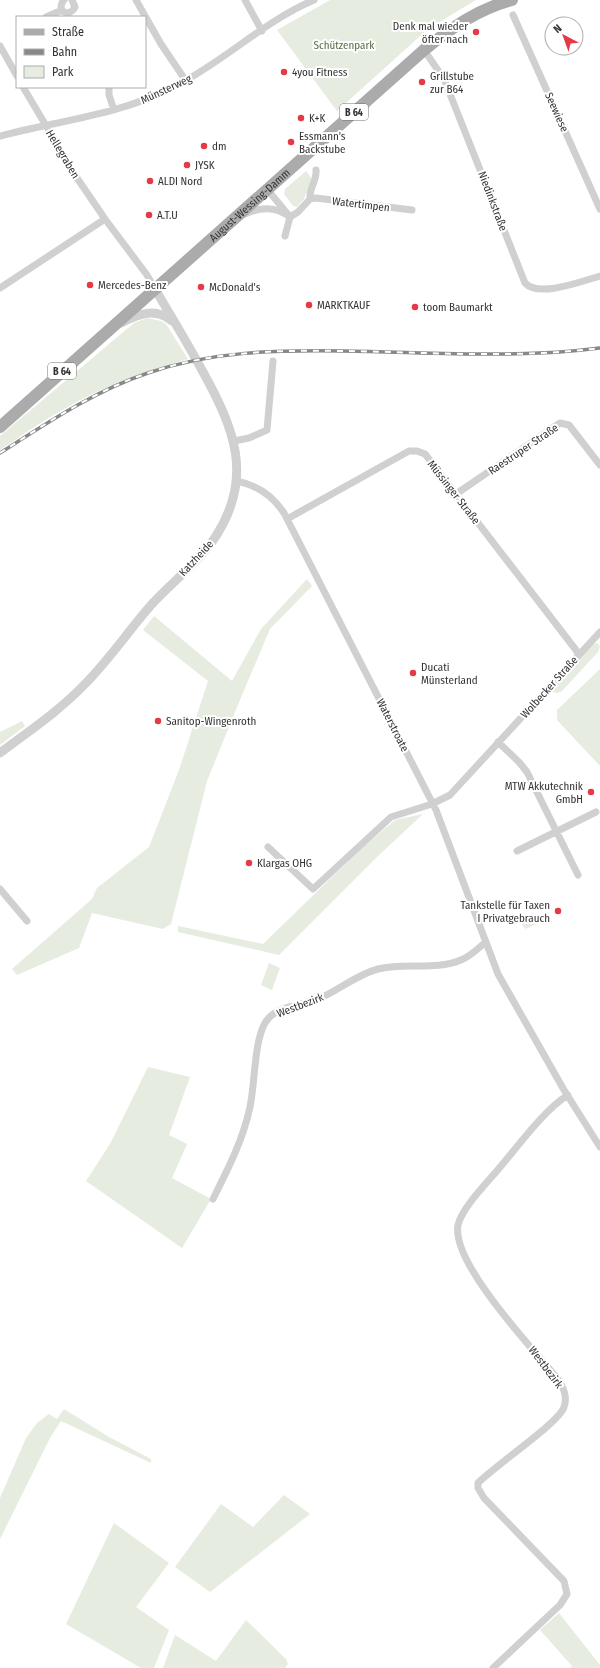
<svg xmlns="http://www.w3.org/2000/svg" width="600" height="1668" font-family="'Fira Sans Condensed',sans-serif">
<rect width="100%" height="100%" fill="#fff"/>
<!-- green -->
<path fill="#e6ecdf" d="M330 0H476L428 29 337 111 277 30Z
M306 171 312 179 304 199 297 207 293 206 284 194 285 189Z
M147 318 161 321 166 324 188 359C145 371 103 386 64 409 42 421 21 436 0 450V436L134 323Z
M307 579 312 586 270 629 242 695 207 781 171 924 163 929 92 913 79 948 17 975 12 969 92 899 97 888 149 847 179 770 208 681 143 630 154 616 232 681 261 629Z
M597 643 600 646 598 652 562 691 557 693 553 692 552 688 593 644Z
M600 669V766L557 720V710Z
M22 721 25 726 0 745V732Z
M423 814 378 856 279 955 178 932V926L263 944 362 848 395 820Z
M533 917 537 924 525 929 521 923Z
M269 963 280 968 272 990 261 985Z
M148 1067 190 1077 169 1135 187 1144 172 1178 211 1199 182 1248 86 1181 110 1144Z
M64 1409 109 1437 151 1459V1463L61 1421 50 1438 0 1539V1498L26 1438 37 1423 49 1414 57 1419Z
M284 1495 310 1514 210 1592 175 1567 221 1504 253 1527Z
M114 1523 169 1563 136 1607 169 1630 154 1668H141L66 1624Z
M559 1613 600 1665V1668H570L572 1666 540 1630Z
M246 1620 286 1659 288 1664 285 1668H163L175 1635 216 1661Z"/>
<g fill="none" stroke-linecap="round" stroke-linejoin="round">
<!-- minor -->
<path stroke="#d0d0d0" stroke-width="7" d="M64 0C55 10 69 19 75 7L72 0
M136 0 161 44 186 81
M245 0 262 31
M513 15 600 209
M46 17 62 10
M0 46 17 76
M424 50 444 79 525 283C539 298 582 281 600 276
M23 87 54 139 62 156 105 219 147 275 155 289
M109 87V95L114 110
M0 136C57 121 118 115 172 88 221 64 264 21 314 0
M267 189 290 217 285 236
M310 199 316 198 412 210
M245 214C261 207 275 206 290 217
M290 217 298 212 310 199C309 188 317 181 316 170
M0 288 105 219
M234 441 249 438 267 430 273 361
M236 481C257 485 272 495 284 513L436 810 498 974 564 1090 600 1147
M456 494 560 423 569 425 600 465
M287 519 409 451H417L425 454 579 654
M498 742 519 762 527 772 578 875
M268 847 313 889 391 817 432 804 450 795 600 632
M517 851 596 812
M0 889 27 921
M213 1199C228 1169 243 1140 250 1107 255 1084 254 1042 265 1023 275 1006 298 1006 316 1000 337 992 355 975 378 969 405 962 435 971 461 960 471 956 478 948 486 942
M493 1668 560 1605 567 1594 564 1581 484 1498 478 1488V1483C493 1467 560 1422 564 1407 568 1396 563 1387 557 1378 533 1349 451 1263 458 1225 462 1207 489 1181 501 1166 519 1145 544 1110 568 1095"/>
<!-- tertiary -->
<path stroke="#d0d0d0" stroke-width="9" d="M121 323C139 314 155 307 172 321
M0 753C29 731 59 711 84 685 109 660 129 630 152 604 173 581 199 562 216 536 254 477 234 428 203 372 188 344 171 316 155 289"/>
<!-- primary -->
<path stroke="#ababab" stroke-width="12" id="s1" d="M0 427 424 50C451 28 478 9 512 0"/>
<!-- rail casing -->
<g stroke="#888" stroke-width="3.5">
<path id="rail" d="M0 453C47 423 94 391 148 373 212 351 276 350 343 351 428 352 515 359 600 348"/>
</g>
<!-- rail -->
<use href="#rail" stroke="#fff" stroke-width="2" stroke-dasharray="6" stroke-linecap="butt"/>
</g>
<!-- markers -->
<g fill="#e63946" stroke="#fff" stroke-width="1.5">
<circle cx="476" cy="32" r="4"/>
<circle cx="284" cy="72" r="4"/>
<circle cx="422" cy="82" r="4"/>
<circle cx="301" cy="118" r="4"/>
<circle cx="291" cy="142" r="4"/>
<circle cx="204" cy="146" r="4"/>
<circle cx="187" cy="165" r="4"/>
<circle cx="150" cy="181" r="4"/>
<circle cx="149" cy="215" r="4"/>
<circle cx="90" cy="285" r="4"/>
<circle cx="201" cy="287" r="4"/>
<circle cx="309" cy="305" r="4"/>
<circle cx="415" cy="307" r="4"/>
<circle cx="413" cy="673" r="4"/>
<circle cx="158" cy="721" r="4"/>
<circle cx="591" cy="792" r="4"/>
<circle cx="249" cy="863" r="4"/>
<circle cx="558" cy="911" r="4"/>
</g>
<g text-anchor="middle" stroke-width="4" stroke-linejoin="round" paint-order="stroke">
<!-- shield labels -->
<g fill="#fff" stroke="#707070" stroke-width="1">
<rect x="340" y="104" width="28" height="16" rx="3"/>
<rect x="48" y="363" width="28" height="16" rx="3"/>
</g>
<g font-size="10" font-weight="bold" fill="#333">
<text x="354" y="116">B 64</text>
<text x="62" y="375">B 64</text>
</g>
<!-- poi labels -->
<g font-size="11" fill="#333" stroke="#fff" text-anchor="start">
<text x="468" y="30" text-anchor="end">Denk mal wieder<tspan x="468" dy="13">öfter nach</tspan></text>
<text x="292" y="76">4you Fitness</text>
<text x="430" y="80">Grillstube<tspan x="430" dy="13">zur B64</tspan></text>
<text x="309" y="122">K+K</text>
<text x="299" y="140">Essmann's<tspan x="299" dy="13">Backstube</tspan></text>
<text x="212" y="150">dm</text>
<text x="195" y="169">JYSK</text>
<text x="158" y="185">ALDI Nord</text>
<text x="157" y="219">A.T.U</text>
<text x="98" y="289">Mercedes-Benz</text>
<text x="209" y="291">McDonald's</text>
<text x="317" y="309">MARKTKAUF</text>
<text x="423" y="311">toom Baumarkt</text>
<text x="421" y="671">Ducati<tspan x="421" dy="13">Münsterland</tspan></text>
<text x="166" y="725">Sanitop-Wingenroth</text>
<text x="583" y="790" text-anchor="end">MTW Akkutechnik<tspan x="583" dy="13">GmbH</tspan></text>
<text x="257" y="867">Klargas OHG</text>
<text x="550" y="909" text-anchor="end">Tankstelle für Taxen<tspan x="550" dy="13">I Privatgebrauch</tspan></text>
</g>
<!-- park labels -->
<g font-size="11" fill="#56703f" stroke="#fff">
<text x="344" y="49">Schützenpark</text>
</g>
<!-- street labels -->
<g font-size="11" fill="#333" stroke="#fff">
<text transform="translate(166 89) rotate(-25)" y="4">Münsterweg</text>
<text transform="translate(557 112) rotate(66)" y="4">Seewiese</text>
<text transform="translate(63 154) rotate(59)" y="4">Hellegraben</text>
<text transform="translate(493 201) rotate(69)" y="4">Niedinkstraße</text>
<text dy="4" stroke="none"><textPath href="#s1" startOffset="334">August-Wessing-Damm</textPath></text>
<text transform="translate(361 204) rotate(7)" y="4">Watertimpen</text>
<text transform="translate(523 449) rotate(-34)" y="4">Raestruper Straße</text>
<text transform="translate(454 492) rotate(52)" y="4">Müssinger Straße</text>
<text transform="translate(196 558) rotate(-47)" y="4">Katzheide</text>
<text transform="translate(549 687) rotate(-48)" y="4">Wolbecker Straße</text>
<text transform="translate(393 725) rotate(63)" y="4">Waterstroate</text>
<text transform="translate(300 1005) rotate(-21)" y="4">Westbezirk</text>
<text transform="translate(546 1367) rotate(53)" y="4">Westbezirk</text>
</g>
</g>
<!-- legend -->
<rect x="16" y="16" width="130" height="72" fill="#ffffff" stroke="#adadad"/>
<rect x="24" y="29" width="20" height="6" fill="#ababab" stroke="#adadad"/>
<text x="52" y="36" font-size="12" fill="#333333">Straße</text>
<rect x="24" y="49" width="20" height="6" fill="#888888" stroke="#adadad"/>
<text x="52" y="56" font-size="12" fill="#333333">Bahn</text>
<rect x="24" y="66" width="20" height="12" fill="#e6ecdf" stroke="#adadad"/>
<text x="52" y="76" font-size="12" fill="#333333">Park</text>
<!-- north arrow -->
<g transform="translate(564 36) rotate(319)"><circle r="19" fill="#ffffff" stroke="#adadad"/>
<path d="M0-3L7 15L0 10L-7 15Z" fill="#e63946"/>
<text y="-6" font-size="11" font-weight="bold" text-anchor="middle" fill="#333333">N</text>
</g>
</svg>
